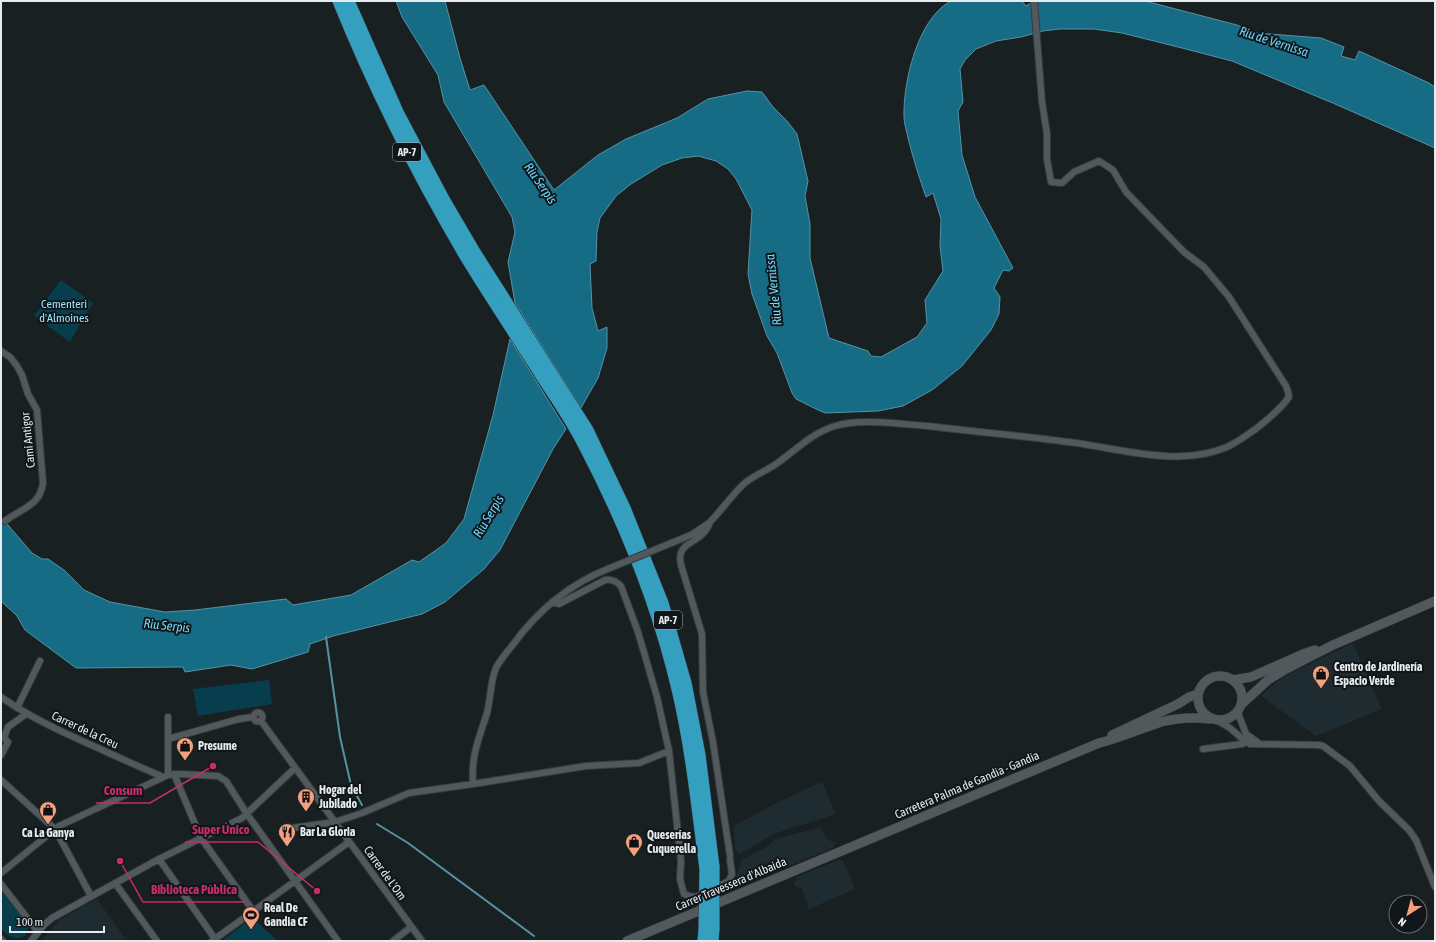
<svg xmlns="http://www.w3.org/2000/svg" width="1436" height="942" font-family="'Asap Condensed',sans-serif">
<rect width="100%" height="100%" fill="#192022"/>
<!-- built -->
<path fill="#1e2c31" d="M1353 643 1382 709 1316 736 1261 696 1275 683 1292 672Z
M822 782 836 814 776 833 739 854 735 849 734 826 780 801Z
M821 827 826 838 830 841 836 842 833 848 788 866 783 864 736 884 734 881 742 860 765 848 776 839Z
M838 860 843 861 855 889 809 909 802 889 794 885 797 877Z
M97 899 127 941H41L59 920Z"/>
<!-- green -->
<path fill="#073d4d" d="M61 280 93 303 85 315 70 342 34 316Z
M269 680 272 704 198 716 193 689Z
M1 891 27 923C33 942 9 942 1 928 0 923 1 898 1 891Z
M252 918 278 941H222Z"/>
<!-- water -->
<path fill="#176c85" stroke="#5592a4" d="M396 1H445L460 58 470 90 484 85 554 190 598 155 626 139 677 118 708 99 747 91 762 92 773 107 787 121 797 134 808 181 805 196 810 224V258L829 338 868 351 871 356 881 357 917 337 927 323 925 300 943 271 940 246 941 219 933 193 926 197C919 177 913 158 908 138 907 132 904 124 904 117 903 83 917 21 949 2 954 0 1011 1 1022 1L1026 6 1034 1H1145L1237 25 1257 33 1321 38 1344 47 1341 56 1355 60 1359 51 1429 83 1435 87V148L1335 104 1232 61 1182 48 1122 33 1094 29H1059L1043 31 1021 37 996 41 976 49 965 60 960 69 963 102 958 111 962 155 975 197 1013 268 1009 271 1003 270 994 288 1000 297 999 314 991 330 962 366 932 390 903 406 878 411 825 413 814 408 796 399 792 393 777 353 767 336 752 294 748 274 752 210 736 179 728 169 716 161 698 156 682 158 662 165 631 184 616 196 600 218 597 232 596 261 590 264 592 308 598 331 607 327V348L598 378 581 408 515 303 508 262 515 232 512 217 444 102 438 75 402 17Z
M510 339 566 429 553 449 500 550 484 569 445 602 422 614 333 636 310 644 308 652 252 669 231 665 185 672 183 667 76 668 25 630 17 616 1 601V517L32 553 42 559H48L64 570 84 590 110 602 165 612 195 610 286 599 293 605 351 595 412 560 419 562 446 543 464 519 493 415Z"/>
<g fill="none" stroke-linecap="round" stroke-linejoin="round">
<!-- stream -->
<path stroke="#5592a4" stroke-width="2" d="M326 637 340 737 351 785 362 805
M377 824 408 843 534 936"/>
<!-- minor casing -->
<g stroke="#373b3e" stroke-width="8">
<path id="minor" d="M1 351 10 357 17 366 22 375 28 394 37 410 43 483C40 506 22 508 5 521
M691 535 709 523
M552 602 559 604 605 580C612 579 616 581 621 586L638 632 657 697 669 751 681 861 680 879 684 894 689 896 696 897 729 881 732 874 730 860
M1 697C31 718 64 733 98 748 118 757 139 767 159 775L162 778
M17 708 40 661
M253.5 717a4.5 4.5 0 1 1 9 0a4.5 4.5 0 1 1-9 0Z
M168 717V775
M261 721 422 941
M1218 721 1230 728 1245 741 1250 744 1319 745 1323 746 1350 766 1379 801 1409 830 1416 840 1435 887
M1246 734 1260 744
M168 739 239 719 253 717
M1203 749 1242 744 1244 743 1246 734 1238 713
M1 755 8 742 4 738 8 727 26 714
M174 774 201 838 254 912
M1 780 55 829 91 896
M473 784 586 766 639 763 669 751
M285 829 335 822 362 813 409 793 473 784C471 755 479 739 487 713 491 698 490 682 496 668 500 660 506 653 512 646 537 611 569 584 610 568
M730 856 713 742 703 692 702 634 681 565C675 539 702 546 710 522 721 511 735 491 746 482 758 473 773 468 784 458 800 446 815 432 835 426 860 418 900 424 927 426 977 432 1027 436 1076 443 1125 450 1180 467 1227 447 1238 442 1247 435 1257 428 1268 419 1281 409 1289 397L1288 392 1286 386 1229 297 1204 267 1184 252 1126 192 1113 170 1099 161 1074 172 1062 183 1051 182 1047 159V134L1042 102 1034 1
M159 859 215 939
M1 873 59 826 168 775 180 774 218 776 226 781 247 814 338 941
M115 883 157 941
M1 884 38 932
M1 939 3 941
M31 941 44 925 52 918 159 859 242 818 295 768
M212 941 349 842
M393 941 411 927"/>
</g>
<!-- secondary casing -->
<g stroke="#373b3e" stroke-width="10">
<path id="secondary" d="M1198 698a22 22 0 1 1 44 0a22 22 0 1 1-44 0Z
M1233 680 1251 677 1303 654 1315 650
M1243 703 1268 680 1286 669 1333 645 1435 601
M1112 735 1178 704 1189 697 1198 694
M627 941 1099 743C1120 738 1140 729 1161 722 1177 718 1194 717 1210 719"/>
</g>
<!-- motorway casing -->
<g stroke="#373b3e" stroke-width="12">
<path id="motorway" d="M338 1C374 90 417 175 466 258 491 299 518 339 543 379 557 400 572 422 583 444 624 522 657 604 677 689 691 748 697 809 705 869
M349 1 398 112 444 199 475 252 588 430 625 508 663 603 686 683 700 755 714 867
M703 941 704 930
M713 941 714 928"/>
</g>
<!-- minor -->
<use href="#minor" stroke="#52595c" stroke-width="6"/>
<!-- secondary -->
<use href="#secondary" stroke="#52595c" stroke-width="9"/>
<!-- motorway -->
<use href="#motorway" stroke="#359fc0" stroke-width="11"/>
<!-- minor-bridge casing -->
<g stroke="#373b3e" stroke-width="8" stroke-linecap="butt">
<path id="minor-bridge" d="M610 568 691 535"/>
</g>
<!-- motorway-bridge casing -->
<g stroke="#373b3e" stroke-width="12" stroke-linecap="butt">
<path id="motorway-bridge" d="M714 928V867
M704 930 705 869"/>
</g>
<!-- minor-bridge -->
<use href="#minor-bridge" stroke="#52595c" stroke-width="6"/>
<!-- motorway-bridge -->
<use href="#motorway-bridge" stroke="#359fc0" stroke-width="11"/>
</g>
<!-- icons -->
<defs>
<g id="shop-pin" transform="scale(0.9)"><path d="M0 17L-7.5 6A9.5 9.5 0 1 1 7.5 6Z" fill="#f2a07f" stroke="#101619"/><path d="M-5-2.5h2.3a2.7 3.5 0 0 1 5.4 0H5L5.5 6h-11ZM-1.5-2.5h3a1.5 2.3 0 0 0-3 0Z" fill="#111"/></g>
<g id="building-pin" transform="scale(0.9)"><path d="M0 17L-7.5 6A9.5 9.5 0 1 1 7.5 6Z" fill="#f2a07f" stroke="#101619"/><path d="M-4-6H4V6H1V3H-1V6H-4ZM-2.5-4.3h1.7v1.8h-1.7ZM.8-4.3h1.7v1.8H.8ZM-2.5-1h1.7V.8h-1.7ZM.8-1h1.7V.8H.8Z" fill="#111"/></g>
<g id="restaurant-pin" transform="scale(0.9)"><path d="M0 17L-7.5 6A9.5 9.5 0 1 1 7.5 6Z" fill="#f2a07f" stroke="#101619"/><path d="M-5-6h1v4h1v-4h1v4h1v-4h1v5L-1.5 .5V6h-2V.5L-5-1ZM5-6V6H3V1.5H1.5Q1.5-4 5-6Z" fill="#111"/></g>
<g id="stadium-pin" transform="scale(0.9)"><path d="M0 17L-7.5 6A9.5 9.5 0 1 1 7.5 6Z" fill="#f2a07f" stroke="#101619"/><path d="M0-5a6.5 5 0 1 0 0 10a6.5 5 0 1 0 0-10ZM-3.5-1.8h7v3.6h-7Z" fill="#111"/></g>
</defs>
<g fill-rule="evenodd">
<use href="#shop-pin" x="1321" y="674"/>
<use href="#shop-pin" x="185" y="746"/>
<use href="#building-pin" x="306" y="797"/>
<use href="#shop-pin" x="48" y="810"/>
<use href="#restaurant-pin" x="287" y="832"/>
<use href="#shop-pin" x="634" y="842"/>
<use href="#stadium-pin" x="251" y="915"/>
</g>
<g text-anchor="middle" stroke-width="4" stroke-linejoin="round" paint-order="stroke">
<!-- shield labels -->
<g fill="#101619" stroke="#a6abad" stroke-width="1">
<rect x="393" y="143" width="28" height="18" rx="3"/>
<rect x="654" y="611" width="28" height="18" rx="3"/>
</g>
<g font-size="11" font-weight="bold" fill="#e7ebed">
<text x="407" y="156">AP-7</text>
<text x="668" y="624">AP-7</text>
</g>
<!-- park labels -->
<g font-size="12" fill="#9ae4ff" stroke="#101619">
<text x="64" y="308">Cementeri<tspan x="64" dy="14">d'Almoines</tspan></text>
</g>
<!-- street labels -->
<g font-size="12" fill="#e7ebed" stroke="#101619">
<text transform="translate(28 440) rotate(-96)" y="4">Camí Antigor</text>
<text transform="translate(85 730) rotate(25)" y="4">Carrer de la Creu</text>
<text transform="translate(967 785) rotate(-23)" y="4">Carretera Palma de Gandia - Gandia</text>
<text transform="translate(385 873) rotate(54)" y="4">Carrer de L'Om</text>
<text transform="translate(731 884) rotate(-23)" y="4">Carrer Travessera d'Albaida</text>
</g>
<!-- poi labels -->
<g font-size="12" font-weight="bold" fill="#e7ebed" stroke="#101619" text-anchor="start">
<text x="1334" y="671">Centro de Jardinería<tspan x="1334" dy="14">Espacio Verde</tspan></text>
<text x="198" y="750">Presume</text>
<text x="319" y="794">Hogar del<tspan x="319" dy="14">Jubilado</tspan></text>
<text x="300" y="836">Bar La Gloria</text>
<text x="48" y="837" text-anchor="middle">Ca La Ganya</text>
<text x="647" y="839">Queserías<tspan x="647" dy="14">Cuquerella</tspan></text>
<text x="264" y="912">Real De<tspan x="264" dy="14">Gandia CF</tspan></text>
</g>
<!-- water labels -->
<g font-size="13" font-style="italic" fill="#6fd8fc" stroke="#101619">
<text transform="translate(1274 41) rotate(18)" y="5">Riu de Vernissa</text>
<text transform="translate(541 183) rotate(55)" y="5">Riu Serpis</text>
<text transform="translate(773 290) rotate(-96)" y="5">Riu de Vernissa</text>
<text transform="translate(488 516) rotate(-59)" y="5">Riu Serpis</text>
<text transform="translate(167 625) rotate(6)" y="5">Riu Serpis</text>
</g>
</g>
<!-- callouts -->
<path fill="none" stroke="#c62d6a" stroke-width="1.5" d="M213 766L150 803H96M317 891L258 842H185M120 861L143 902H245"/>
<g fill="#c62d6a" stroke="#101619" stroke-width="1.5">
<circle cx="213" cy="766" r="4"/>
<circle cx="317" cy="891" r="4"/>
<circle cx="120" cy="861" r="4"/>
</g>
<g font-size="13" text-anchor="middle" font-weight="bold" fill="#c62d6a" stroke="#101619" stroke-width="4" stroke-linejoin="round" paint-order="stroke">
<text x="123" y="795">Consum</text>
<text x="221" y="834">Super Único</text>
<text x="194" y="894">Biblioteca Pública</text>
</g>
<!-- border -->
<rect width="1436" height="942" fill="none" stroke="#e7ebed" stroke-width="4"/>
<!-- north arrow -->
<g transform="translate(1408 914) rotate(216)"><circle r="19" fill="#101619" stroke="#666b6e"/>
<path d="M0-3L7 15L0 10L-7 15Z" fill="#f2a07f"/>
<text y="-6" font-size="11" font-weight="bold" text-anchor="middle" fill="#e7ebed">N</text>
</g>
<!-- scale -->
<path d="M10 926v6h94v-6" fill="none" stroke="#e7ebed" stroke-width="2"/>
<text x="16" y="926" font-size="12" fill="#e7ebed" stroke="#101619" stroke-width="3" paint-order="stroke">100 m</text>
</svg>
